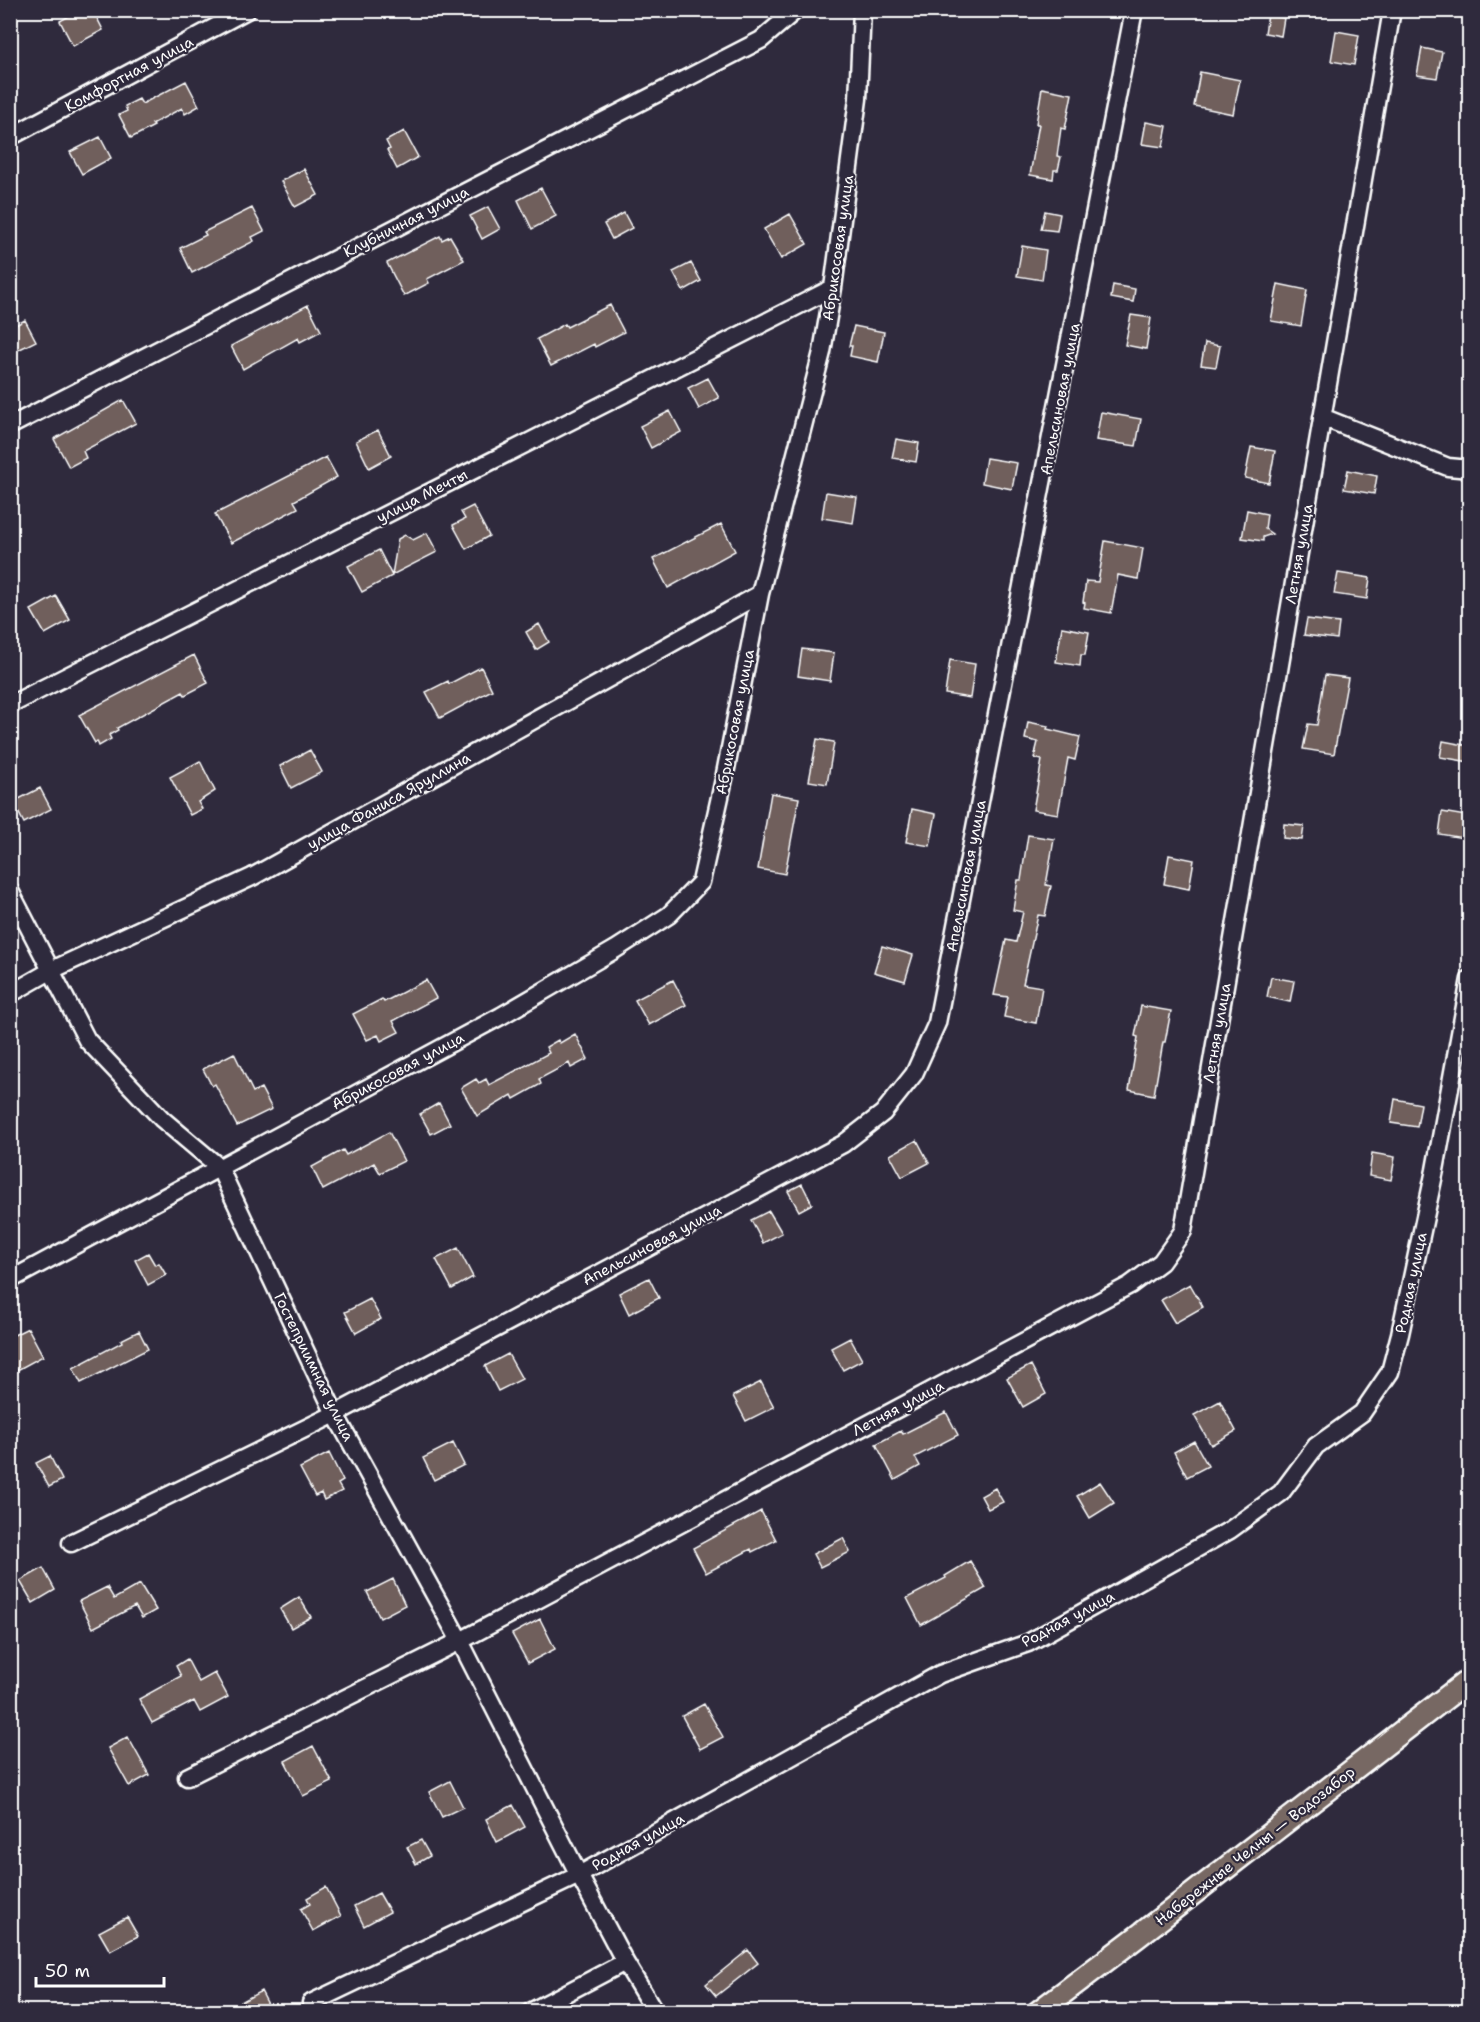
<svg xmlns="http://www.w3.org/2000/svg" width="1480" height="2022" font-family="'Shantell Sans',sans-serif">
<rect width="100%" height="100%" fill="#2f2a3d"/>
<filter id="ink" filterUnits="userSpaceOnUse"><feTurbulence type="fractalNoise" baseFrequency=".0167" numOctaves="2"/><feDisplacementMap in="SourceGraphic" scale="12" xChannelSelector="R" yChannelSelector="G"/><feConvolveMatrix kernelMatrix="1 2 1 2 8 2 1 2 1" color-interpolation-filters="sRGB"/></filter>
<g filter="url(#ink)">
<!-- building -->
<path fill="#6f5e5c" stroke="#fff" stroke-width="1.5" d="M80 10H93L103 30 73 46 60 21Z
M1268 15 1284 18 1281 36 1265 33Z
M1336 31 1359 35 1354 65 1331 61Z
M1422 48 1442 52 1437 78 1417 75Z
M1200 72 1240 80 1233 114 1194 106Z
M186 81 199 106 185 114 182 108 152 124 154 126 131 138 119 115 127 111 125 106 139 99 142 104Z
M1042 88 1072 94 1065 129 1061 128 1057 156 1061 157 1058 170H1054L1053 179 1030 175 1039 124H1036Z
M1146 122 1167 126 1163 147 1142 144Z
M404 131 418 157 397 169 387 150 390 149 386 141Z
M100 137 111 158 82 174 70 152Z
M304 169 318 195 295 207 281 181Z
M541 188 556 216 532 229 518 200Z
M488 207 500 229 482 239 470 216Z
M252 208 264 231 252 237 254 241 192 273 180 248 206 235 204 232Z
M1045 211 1060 214 1057 231 1041 229Z
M624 213 632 228 612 239 604 224Z
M790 214 807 244 781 259 764 229Z
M440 236 442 240 450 236 464 260 427 279 429 283 404 296 387 263Z
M1022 246 1046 250 1042 280 1017 276Z
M691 263 701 281 683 291 673 272Z
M1278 284 1307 290 1301 326 1271 321Z
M1113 285 1135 289 1133 302 1111 298Z
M308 305 321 331 300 342 298 338 243 369 231 346Z
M610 305 624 332 595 347 594 344 551 366 537 339 565 324 567 327Z
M1131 315 1151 318 1146 349 1125 345Z
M25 320 36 341 10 354V328Z
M854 326 884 332 878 362 850 356 852 346H849Z
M1205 343 1220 346 1216 367 1201 365Z
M708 378 719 398 699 409 688 388Z
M123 400 136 423 83 451 86 458 69 467 54 439Z
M670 411 681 432 651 448 640 426Z
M1101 412 1141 419 1136 446 1096 440Z
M378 430 391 456 369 468 356 441Z
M896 439 919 443 916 462 892 458Z
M1251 447 1275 451 1269 483 1245 478Z
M326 457 337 477 294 501 298 508 231 543 215 514Z
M986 458 1017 463 1012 489 982 483Z
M1348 470 1377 476 1374 494 1344 489Z
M826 492 857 497 853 523 822 518Z
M473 506 489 536 466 549 453 525 465 519 461 512Z
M1247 510 1267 514 1265 529 1272 534 1263 537V541L1242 538Z
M721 524 735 551 668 588 653 559Z
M427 533 437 552 392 575 398 539 405 535 413 540Z
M1105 541 1143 548 1138 579 1118 575 1111 613 1084 608 1085 603 1083 602 1086 581 1098 582Z
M379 550 392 576 362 592 348 566Z
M1338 573 1370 578 1367 599 1334 594Z
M56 596 70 620 45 634 31 610Z
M1307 619 1339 623 1337 639 1304 635Z
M539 624 549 642 536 650 526 632Z
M1062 627 1089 632 1085 655H1081L1080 666 1056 662Z
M802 649 834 653 830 681 798 676Z
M194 655 208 683 185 695 183 692 117 728 118 730 109 735 111 739 99 746 97 741 95 743 79 715Z
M950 660 975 664 970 698 945 694Z
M481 667 492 690 440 718 426 692 448 681 449 684Z
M1325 675 1348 678 1334 754 1303 749 1308 724 1317 725Z
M1028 722 1048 726 1047 729 1080 737 1075 760 1068 758 1058 814 1033 810 1042 760 1034 758 1038 742 1025 739Z
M817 739 834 742 827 784 809 781Z
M1443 741 1470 746V762L1440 757Z
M310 750 322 772 291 788 280 766Z
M200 761 215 791 198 802 202 809 190 815 170 777Z
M40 788 51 809 24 823 13 802Z
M771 793 799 798 785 874 758 869Z
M912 809 936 814 930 846 906 842Z
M1442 812 1466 816 1463 838 1439 834Z
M1284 824 1304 826 1302 840 1283 838Z
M1028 835 1054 839 1046 885 1051 886 1045 916 1038 915 1023 984 1042 987 1036 1023 1004 1017 1008 997 994 995 1006 940 1016 942 1023 912 1013 910 1018 880H1021Z
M1169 855 1194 860 1189 889 1164 884Z
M882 946 913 955 905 981 874 972Z
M1271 977 1294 981 1290 1002 1267 997Z
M426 980 436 998 393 1021 399 1032 381 1041 378 1035 367 1040 353 1014 382 999 384 1002Z
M673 980 686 1005 649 1025 635 1000Z
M1141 1006 1171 1011 1165 1042H1163L1154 1095 1129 1090 1138 1037 1135 1036Z
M575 1034 588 1059 571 1068 569 1063 539 1079 541 1084 514 1099 512 1095 477 1116 461 1088 476 1079 479 1083 486 1079 489 1085 549 1053 546 1047 558 1040 560 1043Z
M234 1053 253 1092 261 1088 272 1109 237 1126 215 1084 212 1086 203 1069Z
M1395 1099 1421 1104 1417 1127 1391 1123Z
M439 1103 450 1124 431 1134 420 1114Z
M389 1132 404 1161 380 1173 374 1163 323 1190 312 1167 343 1150 346 1155Z
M917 1140 929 1163 902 1177 890 1155Z
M1372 1153 1395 1157 1391 1180 1369 1176Z
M802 1184 812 1204 799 1211 788 1191Z
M769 1211 782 1233 763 1243 751 1220Z
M458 1248 473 1277 452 1289 436 1259Z
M148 1253 155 1265 159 1263 166 1275 148 1285 135 1260Z
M649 1278 659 1298 629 1314 619 1293Z
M1190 1284 1203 1307 1175 1323 1161 1300Z
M370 1299 381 1319 356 1333 345 1312Z
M28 1328 43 1356 10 1374V1337Z
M139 1331 148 1349 81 1383 73 1368 122 1342 121 1340Z
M850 1338 862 1360 843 1370 831 1348Z
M508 1354 522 1379 498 1391 485 1366Z
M1031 1365 1046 1394 1023 1407 1007 1378Z
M761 1382 774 1407 746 1421 733 1396Z
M1220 1401 1236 1431 1211 1445 1194 1415Z
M946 1412 958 1435 915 1457 920 1466 895 1480 876 1444 901 1431 903 1434Z
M1194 1441 1208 1466 1187 1477 1174 1452Z
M453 1443 464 1465 434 1480 423 1458Z
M329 1453 343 1481 338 1484 342 1491 324 1500 321 1493 315 1496 300 1468Z
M50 1456 62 1480 49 1487 36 1463Z
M1100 1482 1114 1503 1090 1518 1077 1496Z
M995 1488 1003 1502 988 1509 981 1496Z
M761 1511 776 1540 752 1552 751 1549 706 1573 693 1548Z
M843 1538 850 1552 820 1567 813 1554Z
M970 1561 986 1588 921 1625 907 1598 946 1578 945 1576Z
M43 1568 55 1590 33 1603 20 1581Z
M393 1579 405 1605 380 1618 367 1592Z
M140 1584 156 1610 142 1618 135 1606 93 1628 79 1601 107 1587 114 1599Z
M299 1597 311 1617 291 1628 280 1609Z
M540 1619 555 1649 528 1663 512 1634Z
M187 1659 199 1682 215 1673 228 1697 200 1712 194 1701 152 1723 139 1699 181 1676 176 1666Z
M704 1704 723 1737 700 1749 682 1716Z
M128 1737 149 1775 129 1786 108 1748Z
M313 1746 332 1782 303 1796 285 1761Z
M450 1781 463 1807 442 1817 429 1792Z
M513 1805 525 1827 497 1842 486 1819Z
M421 1840 430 1856 416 1864 407 1847Z
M326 1887 341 1916 313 1931 301 1909 310 1904 307 1898Z
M379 1893 390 1912 364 1926 354 1906Z
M127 1917 138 1936 110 1951 99 1932Z
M748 1950 758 1963 716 1996 706 1984Z
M261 1991 272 2012H223Z"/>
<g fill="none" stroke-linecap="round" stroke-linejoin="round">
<!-- minor casing -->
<g stroke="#fff" stroke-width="21">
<path id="minor" d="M10 137 247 10
M1322 417 1448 467 1470 469
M10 426 761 40 796 10
M10 705 833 288
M10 891 87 1040 162 1119 219 1167 335 1414 460 1641 579 1875 625 1962 655 2012
M10 994 52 970 252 877 760 594
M10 1280 501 1016 616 949 669 915 701 882 724 779 760 594 822 352 833 288 858 99 862 10
M71 1543 335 1414 843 1144 883 1113 914 1074 937 1023 1134 10
M187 1777 460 1641 1130 1285 1161 1262 1183 1231 1392 10
M311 2003 579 1875 940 1674 1028 1643 1230 1530 1281 1493 1316 1446 1362 1413 1390 1372 1400 1334 1435 1170 1470 979
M530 2012 625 1962"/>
</g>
<!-- major casing -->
<g stroke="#fff" stroke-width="26">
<path id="major" d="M1038 2012 1137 1937 1470 1679"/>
</g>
<!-- minor -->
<use href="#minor" stroke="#2f2a3d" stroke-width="16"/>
<!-- major -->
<use href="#major" stroke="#776864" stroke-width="21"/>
</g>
</g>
<g text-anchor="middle" stroke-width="4.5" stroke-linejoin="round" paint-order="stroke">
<!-- street labels -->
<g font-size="15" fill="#fff" stroke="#2f2a3d">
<text transform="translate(129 74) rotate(-28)" y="5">Комфортная улица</text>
<text transform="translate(406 222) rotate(-27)" y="5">Клубничная улица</text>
<text transform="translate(838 248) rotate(-82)" y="5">Абрикосовая улица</text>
<text transform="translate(1060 399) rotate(-79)" y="5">Апельсиновая улица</text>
<text transform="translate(422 496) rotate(-27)" y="5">улица Мечты</text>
<text transform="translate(1299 554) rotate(-80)" y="5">Летняя улица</text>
<text transform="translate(735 722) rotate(-79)" y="5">Абрикосовая улица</text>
<text transform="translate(389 801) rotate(-29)" y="5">улица Фаниса Яруллина</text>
<text transform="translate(966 876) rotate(-79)" y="5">Апельсиновая улица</text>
<text transform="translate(1217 1033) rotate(-80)" y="5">Летняя улица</text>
<text transform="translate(398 1071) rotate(-28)" y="5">Абрикосовая улица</text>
<text transform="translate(652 1245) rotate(-28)" y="5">Апельсиновая улица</text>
<text transform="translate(1411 1283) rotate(-78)" y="5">Родная улица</text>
<text transform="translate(314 1367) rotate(64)" y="5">Гостеприимная улица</text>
<text transform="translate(898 1408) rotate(-28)" y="5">Летняя улица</text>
<text transform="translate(1068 1619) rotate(-28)" y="5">Родная улица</text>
<text transform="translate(638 1842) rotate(-29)" y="5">Родная улица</text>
<text transform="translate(1255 1846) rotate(-38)" y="5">Набережные Челны — Водозабор</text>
</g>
</g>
<!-- margin -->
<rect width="1480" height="2022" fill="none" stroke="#2f2a3d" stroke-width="36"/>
<rect x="18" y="18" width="1444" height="1986" fill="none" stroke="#fff" stroke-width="2" filter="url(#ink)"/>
<!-- scale -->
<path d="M36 1977v9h128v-9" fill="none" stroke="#ffffff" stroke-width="3"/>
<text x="45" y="1977" font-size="18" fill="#ffffff" stroke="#2f2a3d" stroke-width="4.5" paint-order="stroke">50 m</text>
</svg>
